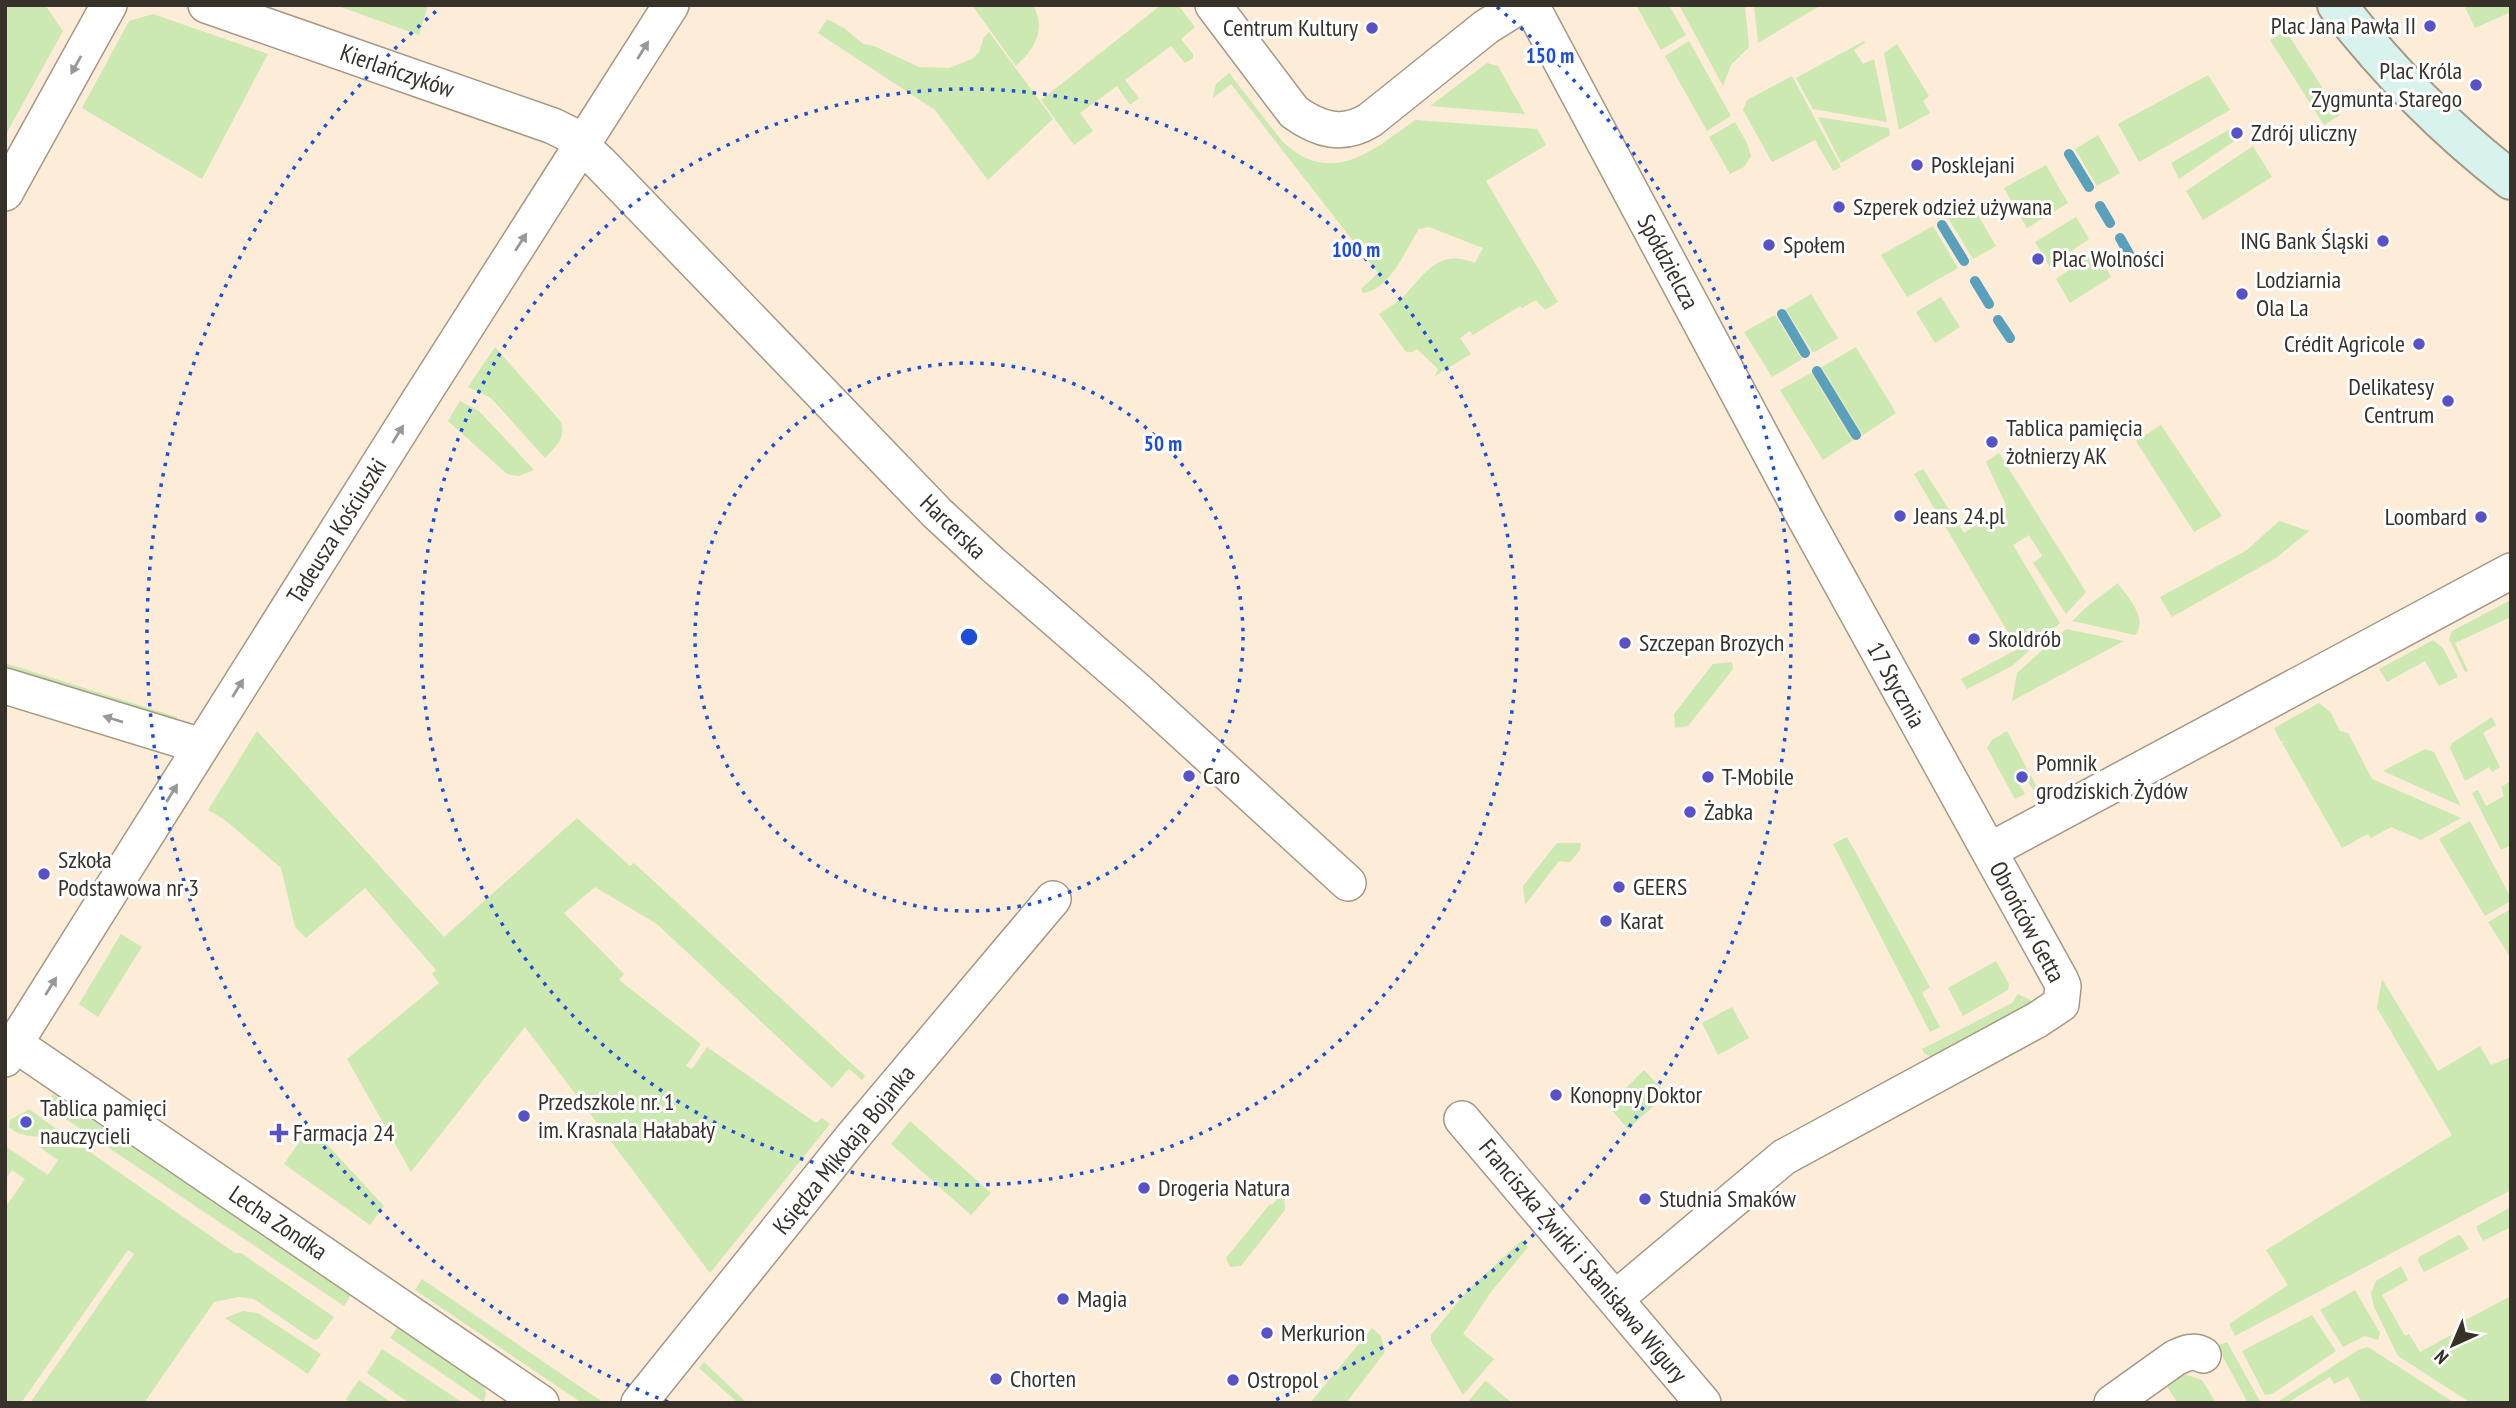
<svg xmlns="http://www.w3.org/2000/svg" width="2516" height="1408" font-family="'PT Sans Narrow',sans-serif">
<rect width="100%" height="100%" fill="#fcecd8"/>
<!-- green -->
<path fill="#cbe9b0" d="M5 5H45L63 31 5 136Z
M335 5H428L419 35Z
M972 5H1033C1047 30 1034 49 1016 66Z
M1161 5H1178L1195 27 1181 39 1193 54V58L1185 63 1171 46 1125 80 1139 98 1130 105 1117 86 1080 113 1093 131 1074 145 1041 100Z
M1636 5H1669L1686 35 1661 50Z
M1679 5H1745L1749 47 1731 65 1723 86Z
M1754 5H1821L1758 43Z
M2464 5H2511V12L2475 28Z
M153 14 268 54 202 179 82 108 129 21Z
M827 19 844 28 863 44 874 46 919 67 949 68 972 59 979 52 984 37 989 32 1053 119 988 180 935 110 818 33Z
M2286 31 2340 115 2324 125 2270 40Z
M1689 41 1731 116 1707 131 1665 56Z
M1864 41 1865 43 1854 50 1863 64 1874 59 1887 122 1813 109 1796 78Z
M1897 44 1929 96 1923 101 1930 113 1899 130 1884 53Z
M1487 63 1498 66 1525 114 1430 106Z
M1229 73 1282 141C1330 188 1373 151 1415 120L1537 129 1546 145 1486 181 1558 302 1545 310 1536 300 1522 308 1520 306 1473 335 1470 331 1460 338 1471 354 1435 376 1438 369 1417 349 1412 352H1406L1379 314C1388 308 1398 302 1406 294 1427 271 1440 249 1475 263L1483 248 1429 227 1419 229C1405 250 1391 289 1363 293L1361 289 1378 273 1231 84 1213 98 1216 84Z
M2208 75 2230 110 2139 162 2118 124Z
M1792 76 1841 167 1833 171 1815 140 1772 162 1743 110 1747 100Z
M1818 117 1889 128 1890 135 1841 163Z
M1735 122 1747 143 1751 156 1744 167 1730 174 1709 137Z
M2230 129 2237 139 2179 179 2171 163Z
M2098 135 2120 173 2097 186 2075 149Z
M2253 146 2272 177 2203 220 2186 191Z
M2046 165 2068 203 2027 228 2004 188Z
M1972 205 1996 246 1973 259 1948 218Z
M2076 217 2089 239 2049 266 2035 242Z
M1933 226 1958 268 1907 297 1881 255Z
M2096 251 2111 277 2070 303 2056 279Z
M1811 294 1838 338 1813 353 1786 309Z
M1941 297 1960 327 1935 343 1916 312Z
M1775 315 1802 359 1772 377 1744 332Z
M495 347 561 422C566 439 556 446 545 458L491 398 468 387Z
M1856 347 1896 413 1863 435 1822 367Z
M1811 373 1852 441 1823 460 1780 390Z
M460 401 479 411 534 470 519 476 507 474 448 421Z
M2161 425 2222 516 2194 532 2136 441Z
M1999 453 2086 592 2066 614 2033 563 2042 556 2029 535 2013 545 2060 623 2012 666 1967 689 1961 679 2018 649 1914 474 1923 469 1964 533 2006 505 1986 462Z
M2279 521 2309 531 2276 558 2172 617 2160 597 2247 550Z
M2118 583C2128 598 2149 619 2135 635L2072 621 2090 604Z
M2511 600V617L2455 643 2468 671 2465 672 2449 639 2452 631Z
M2066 629 2124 641 2012 701 2017 673Z
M2433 640 2443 648 2458 677 2439 686 2425 661 2387 682 2379 669Z
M1732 662 1733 669 1688 726 1675 728 1674 714 1713 664Z
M5 663 177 717 175 723 5 669Z
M2319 703 2331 713 2340 731 2348 733 2372 779 2461 818 2421 840 2391 827 2371 838 2368 834 2342 848 2282 743 2285 740 2281 742 2274 728Z
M2492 717 2496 725 2483 733 2500 767 2492 772 2489 767 2465 781 2450 748 2452 743Z
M257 731 444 937 577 818 630 866 634 863 865 1076 862 1080 849 1069 832 1088 657 924 595 887 564 913 624 974 619 980 701 1044 686 1066 692 1069 707 1047 816 1123 822 1118 830 1124 710 1273 525 1027 411 1172 347 1059 439 983 432 974 436 970 365 888 306 938 295 927 281 868 225 820 208 810Z
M2007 731 2037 787 2033 790 2022 771 2015 776 2025 794 2015 799 1987 748 1992 740Z
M2425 749 2434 752 2461 806 2383 771Z
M2509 782 2511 845 2501 850 2472 793 2478 790 2486 806 2504 796 2501 787Z
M2470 821 2511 898V901L2485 916 2439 839Z
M1847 837 1930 987 1922 993 1940 1027 1930 1032 1833 844Z
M1557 843H1581L1580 850 1570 862 1559 861 1525 905 1523 886Z
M2511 909V958L2488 922Z
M121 934 142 947 98 1017 79 1004Z
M1996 961 2009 984 2008 990 1963 1016 1948 988Z
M2382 979 2438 1071 2480 1046 2491 1065 2511 1057V1190L2235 1336 2229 1324 2288 1285 2266 1250 2452 1135 2377 1008Z
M2018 994 2032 1001V1005L1936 1060 1924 1053 1922 1049 2012 1003Z
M1732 1007 1749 1038 1718 1055 1702 1023Z
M1644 1070 1667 1094 1628 1129 1608 1106Z
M53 1094 351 1295 344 1306 45 1105Z
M29 1109 63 1134 62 1136C44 1136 23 1140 9 1127L10 1120Z
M910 1121 991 1193 971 1215 891 1144Z
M310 1126 384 1206 370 1225 284 1164Z
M5 1146 48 1175 58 1160 38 1146 84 1148 235 1253H241L334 1317 318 1339 314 1340 254 1299 239 1297 214 1302 144 1403H30L134 1254 128 1250 21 1403H5V1208L25 1179 12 1170 5 1180Z
M1284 1198 1285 1210 1241 1266 1230 1267 1226 1258 1270 1204 1272 1205 1277 1199Z
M2511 1207V1227L2483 1241 2477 1230V1226Z
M2458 1235 2461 1236 2469 1249 2424 1272 2418 1261 2419 1257Z
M1522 1240 1528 1247 1491 1292 1463 1334 1494 1359 1463 1395 1431 1341V1335L1466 1292Z
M2401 1266 2408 1280 2382 1295 2405 1336 2409 1334 2420 1352 2462 1329 2460 1323 2511 1296V1403H2471L2398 1356 2374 1307 2371 1293 2376 1281Z
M422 1279 604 1403H582L415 1290Z
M2355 1290 2380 1333 2378 1340 2365 1336 2343 1347 2320 1310Z
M243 1311 258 1313 321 1354 308 1374 225 1318Z
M2312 1315 2336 1351 2272 1394 2265 1395 2242 1351Z
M399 1325 483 1383 486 1394 484 1402 390 1338Z
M1372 1328 1381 1336 1385 1352 1346 1403H1310Z
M2227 1342 2261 1403H2248L2217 1346Z
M2368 1347 2455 1403H2362L2348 1377 2334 1384 2330 1377 2287 1403H2276L2358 1350Z
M382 1349 463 1403H409L367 1373Z
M704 1362 747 1403H738L699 1368Z
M2181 1373 2202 1380 2216 1403H2178L2165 1384Z
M359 1380 392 1403H351L346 1399Z
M1485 1381H1486L1512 1403H1467Z"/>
<!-- sand -->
<path fill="#efe5c0" d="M1822 367 1863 435 1852 441 1811 373Z"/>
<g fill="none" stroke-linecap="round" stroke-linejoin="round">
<!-- stream -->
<path stroke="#58a0bb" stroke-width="10" d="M2069 154 2089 187
M2100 206 2110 223
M1942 225 1964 261
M2120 238 2133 261
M1975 281 1989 304
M1782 314 1805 353
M1998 320 2010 338
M1817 371 1856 435"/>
<!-- minor casing -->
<g stroke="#a69884" stroke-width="38">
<path id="minor" d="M206 5 553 126 569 134 600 163 937 513 991 563 1138 691 1348 883
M1213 5 1294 112C1319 130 1343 137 1370 120L1486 27 1521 5
M1531 5 1805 518 1989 851
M5 193 109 5
M5 686 201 746
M15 1044 541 1403
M5 1059 415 407 671 5
M1462 1119 1703 1403
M1615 1299 1784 1157 2037 1020 2061 1004 2063 986 2060 979 1989 851 2511 571
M639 1403 855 1134 1053 899
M2112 1403 2175 1358C2184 1354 2193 1349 2203 1355"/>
</g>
<!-- secondary casing -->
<g stroke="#a69884" stroke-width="42">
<path id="secondary" d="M2337 5C2388 71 2445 129 2511 180"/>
</g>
<!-- minor -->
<use href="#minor" stroke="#fff" stroke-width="35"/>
<!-- secondary -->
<use href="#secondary" stroke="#d8f3ed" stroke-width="38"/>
</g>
<!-- one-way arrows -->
<defs><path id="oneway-solid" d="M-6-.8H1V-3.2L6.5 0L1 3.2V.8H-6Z" transform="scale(1.75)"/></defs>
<g fill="#9a9894">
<use href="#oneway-solid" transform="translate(643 50) rotate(-58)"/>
<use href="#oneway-solid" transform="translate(76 65) rotate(119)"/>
<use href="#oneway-solid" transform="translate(521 242) rotate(-57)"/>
<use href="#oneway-solid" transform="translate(398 434) rotate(-58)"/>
<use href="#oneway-solid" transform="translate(238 688) rotate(-58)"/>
<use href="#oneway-solid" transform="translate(113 719) rotate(-163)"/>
<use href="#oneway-solid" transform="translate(172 793) rotate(-58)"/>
<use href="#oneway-solid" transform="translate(51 986) rotate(-58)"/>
</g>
<!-- distance rings -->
<g fill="none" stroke="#1d4ed8" stroke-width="3.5" stroke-dasharray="3.5 7">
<circle cx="969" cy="637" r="274"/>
<circle cx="969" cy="637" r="548"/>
<path d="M668 1402A822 822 0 0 1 441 7M1497 7A822 822 0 0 1 1270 1402"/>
</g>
<!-- markers -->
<g fill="#5851c8" stroke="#fff" stroke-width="2.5">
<circle cx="2430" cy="26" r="7"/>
<circle cx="1372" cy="28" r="7"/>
<circle cx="2476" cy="85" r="7"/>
<circle cx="2237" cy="133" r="7"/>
<circle cx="1917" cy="165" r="7"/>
<circle cx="1839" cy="207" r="7"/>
<circle cx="2383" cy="241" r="7"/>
<circle cx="1769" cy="245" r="7"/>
<circle cx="2038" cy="259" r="7"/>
<circle cx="2242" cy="294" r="7"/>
<circle cx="2419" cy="344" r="7"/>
<circle cx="2448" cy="401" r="7"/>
<circle cx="1992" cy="442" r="7"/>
<circle cx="1900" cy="516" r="7"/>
<circle cx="2481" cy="517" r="7"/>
<circle cx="1974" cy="639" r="7"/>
<circle cx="1625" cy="643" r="7"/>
<circle cx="1189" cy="776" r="7"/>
<circle cx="1708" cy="777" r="7"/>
<circle cx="2022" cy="777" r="7"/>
<circle cx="1690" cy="812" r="7"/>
<circle cx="44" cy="874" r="7"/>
<circle cx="1619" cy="887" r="7"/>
<circle cx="1606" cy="921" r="7"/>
<circle cx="1556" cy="1095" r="7"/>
<circle cx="524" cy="1116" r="7"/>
<circle cx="26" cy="1122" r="7"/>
<path d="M275.5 1122.5h7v7h7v7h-7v7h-7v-7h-7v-7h7z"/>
<circle cx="1144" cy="1188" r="7"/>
<circle cx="1645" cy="1199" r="7"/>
<circle cx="1063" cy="1299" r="7"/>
<circle cx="1267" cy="1333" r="7"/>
<circle cx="996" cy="1379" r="7"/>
<circle cx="1233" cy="1380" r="7"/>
</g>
<g text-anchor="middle" stroke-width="6" stroke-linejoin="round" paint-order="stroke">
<!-- poi labels -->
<g font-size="24" fill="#363129" stroke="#fff" text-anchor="start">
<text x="2416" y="34" text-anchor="end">Plac Jana Pawła II</text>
<text x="1358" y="36" text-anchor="end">Centrum Kultury</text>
<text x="2462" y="79" text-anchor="end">Plac Króla<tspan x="2462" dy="28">Zygmunta Starego</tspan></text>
<text x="2251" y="141">Zdrój uliczny</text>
<text x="1931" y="173">Posklejani</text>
<text x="1853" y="215">Szperek odzież używana</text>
<text x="2369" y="249" text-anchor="end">ING Bank Śląski</text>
<text x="1783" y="253">Społem</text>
<text x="2052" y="267">Plac Wolności</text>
<text x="2256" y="288">Lodziarnia<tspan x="2256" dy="28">Ola La</tspan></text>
<text x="2405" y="352" text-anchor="end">Crédit Agricole</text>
<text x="2434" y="395" text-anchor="end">Delikatesy<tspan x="2434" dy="28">Centrum</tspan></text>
<text x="2006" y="436">Tablica pamięcia<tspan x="2006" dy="28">żołnierzy AK</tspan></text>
<text x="1914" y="524">Jeans 24.pl</text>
<text x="2467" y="525" text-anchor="end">Loombard</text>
<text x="1988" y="647">Skoldrób</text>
<text x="1639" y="651">Szczepan Brozych</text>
<text x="2036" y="771">Pomnik<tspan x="2036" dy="28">grodziskich Żydów</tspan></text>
<text x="1203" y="784">Caro</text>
<text x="1722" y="785">T-Mobile</text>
<text x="1704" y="820">Żabka</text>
<text x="58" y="868">Szkoła<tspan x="58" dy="28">Podstawowa nr 3</tspan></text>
<text x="1633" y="895">GEERS</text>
<text x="1620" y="929">Karat</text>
<text x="1570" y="1103">Konopny Doktor</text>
<text x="538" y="1110">Przedszkole nr. 1<tspan x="538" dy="28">im. Krasnala Hałabały</tspan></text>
<text x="40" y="1116">Tablica pamięci<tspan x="40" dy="28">nauczycieli</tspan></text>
<text x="293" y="1141">Farmacja 24</text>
<text x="1158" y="1196">Drogeria Natura</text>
<text x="1659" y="1207">Studnia Smaków</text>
<text x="1077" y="1307">Magia</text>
<text x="1281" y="1341">Merkurion</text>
<text x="1010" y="1387">Chorten</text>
<text x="1247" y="1388">Ostropol</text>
</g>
<!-- street labels -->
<g font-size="24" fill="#363129" stroke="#fff">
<text transform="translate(397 71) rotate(19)" y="8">Kierlańczyków</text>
<text transform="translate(1668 262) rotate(62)" y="8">Spółdzielcza</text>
<text transform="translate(953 527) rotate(44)" y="8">Harcerska</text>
<text transform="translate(337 531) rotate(-58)" y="8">Tadeusza Kościuszki</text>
<text transform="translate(1896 685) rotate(61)" y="8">17 Stycznia</text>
<text transform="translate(2027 922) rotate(62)" y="8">Obrońców Getta</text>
<text transform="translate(844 1150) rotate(-51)" y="8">Księdza Mikołaja Bojanka</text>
<text transform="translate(278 1223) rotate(34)" y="8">Lecha Zondka</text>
<text transform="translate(1583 1261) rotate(50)" y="8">Franciszka Żwirki i Stanisława Wigury</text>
</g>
</g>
<circle cx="969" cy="637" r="10" fill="#1d4ed8" stroke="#fff" stroke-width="3.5"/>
<g font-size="21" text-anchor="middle" font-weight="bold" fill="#1d4ed8" stroke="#fff" stroke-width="6" stroke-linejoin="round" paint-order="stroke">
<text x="1550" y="63">150 m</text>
<text x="1356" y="257">100 m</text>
<text x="1163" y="451">50 m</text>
</g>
<!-- border -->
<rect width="2516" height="1408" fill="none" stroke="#363129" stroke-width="14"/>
<!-- north arrow -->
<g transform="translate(2453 1345) rotate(224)" stroke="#ffffff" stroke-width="5" paint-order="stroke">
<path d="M0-5L12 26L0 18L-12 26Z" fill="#363129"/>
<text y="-10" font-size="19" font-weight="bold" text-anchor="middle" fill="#363129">N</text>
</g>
</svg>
